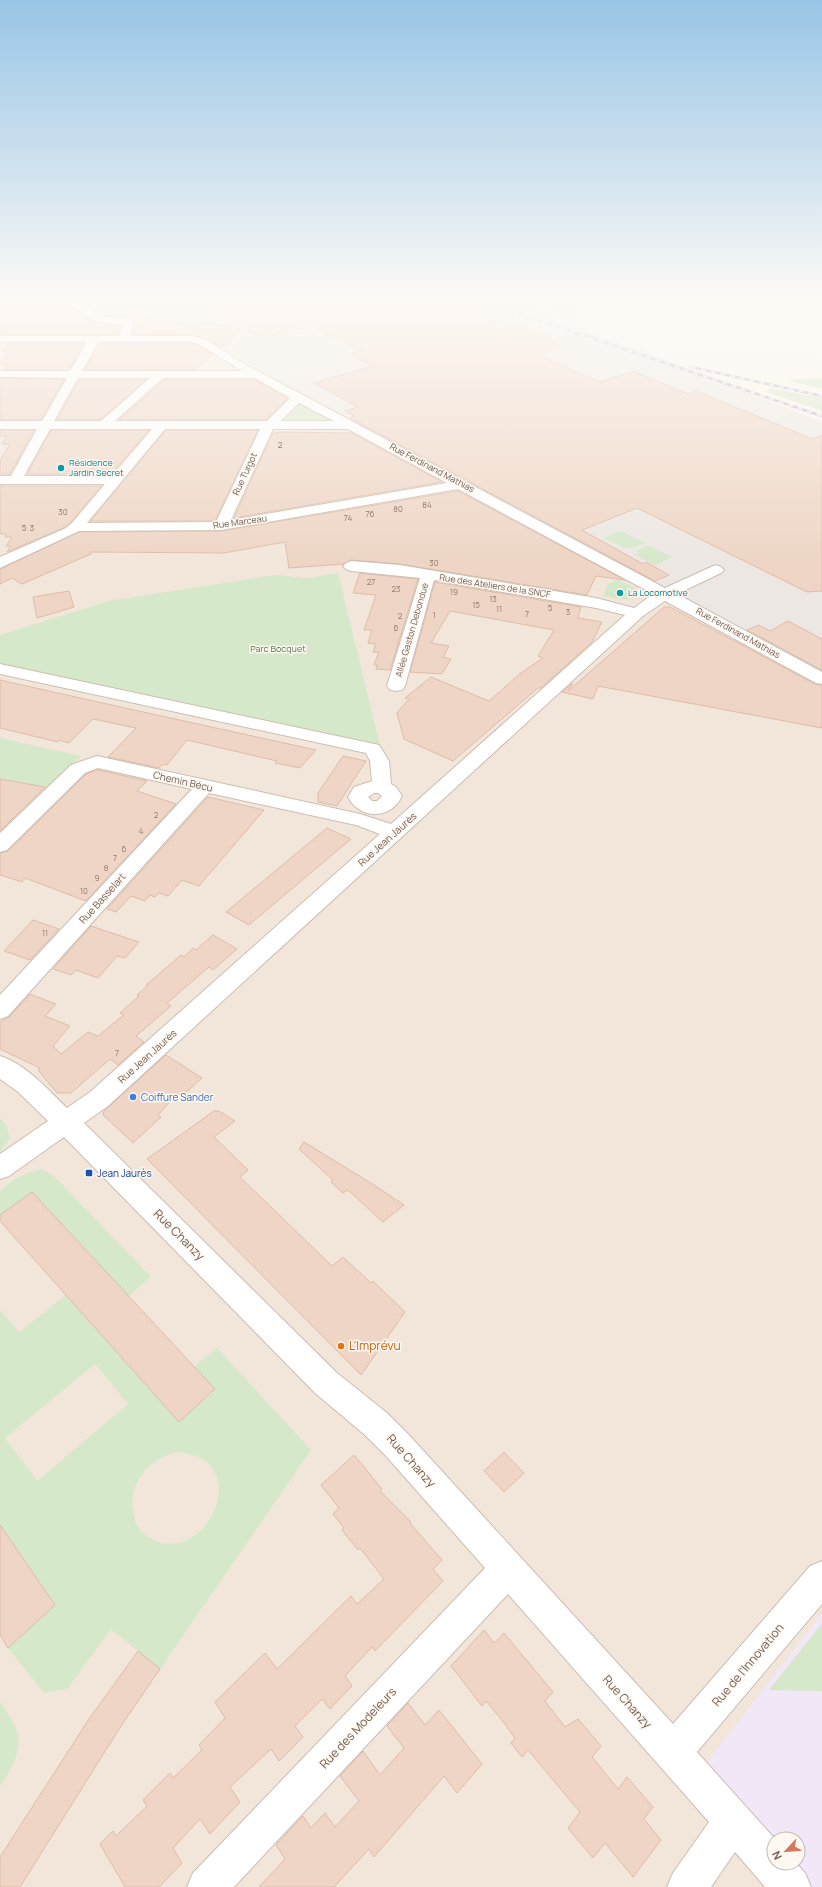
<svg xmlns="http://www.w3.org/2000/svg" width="822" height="1887" font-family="Manrope,sans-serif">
<rect width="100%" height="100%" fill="#fbf4eb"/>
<!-- residential -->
<path fill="#f2e6da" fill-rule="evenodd" d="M0 302H120L134 310 207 338 265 374 822 673V1887H0ZM774 1839H798V1863H774Z"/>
<!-- industrial -->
<path fill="#ece7e3" d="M120 302H528L555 320 627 345 822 422V674L265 374 207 337 157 324 133 312 134 310Z"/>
<!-- education -->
<path fill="#f1e7f7" d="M822 1613V1887H812L791 1863H798V1839H774L704 1766Z"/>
<!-- green -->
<path fill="#d6e8ca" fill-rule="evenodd" d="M542 302H584L572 317 578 324 563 318Z
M822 378V389L787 380Z
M770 388 822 398V411L766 392Z
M300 403 330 420 327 423 283 422Z
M620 531 645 543 631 549 627 547 624 548 604 538Z
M648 545 672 557 655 565 635 555 638 553 635 551Z
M338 573 380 746 0 665V635L109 601 275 575 308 578Z
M617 579 635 588 639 594C629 603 615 598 603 596L608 584Z
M0 738 81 756 48 788 0 779Z
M0 1118 6 1126 10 1138 0 1152Z
M42 1169 54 1176 151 1277 128 1296 32 1192 0 1215V1192C12 1179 24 1173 42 1169Z
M66 1295 179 1422 215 1390 194 1367 217 1348 311 1450 160 1669 111 1629 68 1688 44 1693 8 1648 0 1525V1310L19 1332ZM95 1364 128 1404 37 1481 5 1438ZM175 1452C263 1455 201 1582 142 1532 136 1526 134 1518 133 1510 129 1481 149 1460 175 1452Z
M822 1623V1691L769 1690Z
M0 1701C5 1710 12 1719 16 1729 24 1750 11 1769 0 1787Z"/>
<!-- building -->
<path fill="#eed5c5" stroke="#dfbca7" d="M0 302H65L95 322 122 326 118 334H0Z
M81 302H117L157 324 237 325 193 302H428L439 307 451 304 511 327 518 325 552 339 548 340 561 345 547 350 551 351 538 355 600 382 633 371 688 394 696 391 813 439 822 435V591L807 592 637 508 582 530 643 564 646 562 669 575 655 581 350 418 354 416 345 411 358 407 313 383 373 366 350 354 363 351 312 326 263 338 243 328 221 347 207 339 191 335 132 334 135 326 131 319 103 315Z
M7 344H84L69 370H3L7 364H0L9 352H2Z
M99 344H191L198 345 213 354 195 370H85Z
M0 378 64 379 41 420H0Z
M79 380H146L100 420H57Z
M164 380H255L288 398 266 420H119Z
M0 430H34L10 474H0V460L10 444H2L7 436H0Z
M51 430H149L111 474H27Z
M166 430H258L215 521H90Z
M280 432 352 433 442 482 234 518 272 434Z
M0 486H102L70 523 63 528 7 552 11 546H6L12 537H5L6 534H0Z
M458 491 625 580 596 576 587 595 400 564 351 560 343 564 289 568 285 542 224 553 90 552 91 554 22 584 12 578 0 584V569L79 532 221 531Z
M360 573 418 579 390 670 376 669 377 665H374L379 652H373L376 644 368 643 372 630H364L376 595 353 593Z
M435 582 581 607 578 618 602 622 592 642 541 688H538L453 761 404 739 397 713 409 699 405 698 431 677 489 701 521 673 543 658 538 656 554 630 450 611 431 643 449 646 443 657 451 659 442 674 410 672Z
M69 591 74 607 37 618 33 597Z
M664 607H670L815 684 822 685V728L598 686 593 699 562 692 573 683 568 691Z
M788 621 822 639V670L747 630 759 625 770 631Z
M0 680 107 704 316 750 300 768 275 763 277 761 187 740 167 765 163 764 159 768 108 757 136 728 93 719 69 743 59 740 58 742 0 728Z
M343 756 366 761 337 806 318 802V793Z
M98 770 147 781 137 791 176 804 86 901 25 878 22 882 0 875V853L8 851 86 774Z
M0 779 45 787 0 831Z
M208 797 264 810 199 886 182 880 168 896 159 893 155 897 150 895 145 901 131 896 116 912 107 909Z
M327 828 351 839 249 925 226 912Z
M33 920 59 929 30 960 4 951Z
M91 926 139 942 125 958 117 956 98 978 76 970 71 975 53 969Z
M213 935 237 949 213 970 209 967 167 1003 171 1006 136 1036 144 1042 118 1065 110 1059 71 1093H57L38 1070 40 1068 0 1049V1022L9 1017 30 994 56 1004 45 1016 70 1026 53 1046 61 1054 88 1032 98 1036 124 1015 120 1013 139 996 137 995 147 986 146 985 181 955 184 957 193 948 196 950Z
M166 1055 202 1078 183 1095 173 1098 158 1115 161 1117 133 1143 103 1115 104 1111Z
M214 1111H219L235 1121 214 1137 248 1170 240 1177 332 1266 343 1257 371 1283 373 1281 405 1312 361 1375 147 1159Z
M304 1142 374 1185 404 1205 383 1222 348 1190 343 1193 331 1182 333 1180 299 1149Z
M32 1192 215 1389 179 1422 0 1221V1215Z
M504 1452 524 1473 504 1492 484 1471Z
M354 1455 382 1489 380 1491 411 1522 410 1523 442 1560 433 1569 443 1581 375 1651 372 1647 345 1676 352 1686 330 1709 322 1699 295 1726 303 1737 279 1761 271 1749 230 1787 240 1802 210 1834 200 1819 173 1848 182 1863 159 1887H125L100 1844 113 1831 116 1836 147 1806 143 1800 170 1773 173 1778 202 1750 199 1745 225 1718 215 1702 265 1653 277 1669 351 1596 357 1604 384 1579 360 1548 358 1550 342 1530 344 1528 333 1514 339 1508 321 1485Z
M0 1525 55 1605 8 1648 0 1635Z
M484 1630 494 1643 504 1633 553 1692 545 1701 565 1727 578 1719 601 1746 592 1757 618 1789 627 1777 653 1807 644 1819 661 1840 633 1877 605 1843 593 1858 568 1828 580 1812 528 1750 522 1757 511 1743 515 1738 501 1719 486 1701 482 1706 451 1666Z
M138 1651 160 1669 121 1726 20 1887H0V1857L89 1719Z
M408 1703 425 1725 439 1710 482 1764 457 1793 444 1776 374 1857 369 1849 334 1887H259L285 1859 276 1845 303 1816 311 1828 325 1813 335 1827 359 1801 340 1776 363 1751 380 1775 404 1748 387 1726Z"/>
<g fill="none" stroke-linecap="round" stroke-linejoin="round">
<!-- minor casing -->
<g stroke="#ccbdb1" stroke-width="2">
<path id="minor" d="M66 302H78L103 316 131 320 134 325 130 336H191L207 340 239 361 665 588 711 567 716 565 721 567 724 570 721 573 677 594 822 672V684L816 683 665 601 643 616 108 1106 84 1123 337 1373 387 1413 408 1434 673 1724 810 1566 822 1561V1604L697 1752 775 1839 774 1863H796L805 1873 811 1887H765L735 1852 711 1887H667L673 1873 709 1822 508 1594 234 1887H187L193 1873 485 1568 386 1456 365 1435 315 1393 64 1137 9 1176 0 1179V1154L48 1121 17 1091 0 1079V1056C27 1065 47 1089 67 1108L90 1092 380 834 356 825 209 793 8 1016 0 1019V995L192 789 98 768 85 773 7 850 0 852V833L71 765 97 756 360 814 391 824 625 615 596 608 434 580 405 686 402 690 396 691 390 690 387 686 420 578 351 571 346 569 343 566 346 563 351 561 400 565 596 598 634 608 653 594 458 489 221 530 79 531 0 568V557L64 529 71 524 105 484H0V476H11L37 429H0V421H42L67 378 0 377V371H70L87 342H0V336H119L124 325 96 321ZM98 342H191L199 344 242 371H82ZM78 378H150L101 421H54ZM163 378H255L290 398 267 421H115ZM299 403 334 421H281ZM50 429H152L112 476H24ZM165 429H260L216 522 87 523ZM273 429H348L447 483 231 520Z
M0 664 379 745 389 761 391 784 396 787 402 796C391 820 360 820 348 797L354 787 372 781 370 761 366 753 0 674ZM374 793H378L382 796 377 801H372L368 797Z"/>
</g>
<!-- minor -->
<use href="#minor" fill="#fff" fill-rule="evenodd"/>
<!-- rail casing -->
<g stroke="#b8a9c4" stroke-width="2.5">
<path id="rail" d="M485 302 822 416
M691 367 822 396"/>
</g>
<!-- rail -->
<use href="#rail" stroke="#fdf8f1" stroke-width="1.5" stroke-dasharray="5" stroke-linecap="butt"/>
</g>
<!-- sky -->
<linearGradient id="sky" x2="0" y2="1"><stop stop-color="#98c5e6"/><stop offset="0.53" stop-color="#fdfaf6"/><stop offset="1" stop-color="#fdfaf6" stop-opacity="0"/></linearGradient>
<rect width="822" height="566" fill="url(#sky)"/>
<!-- markers -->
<g fill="#0f9aa8" stroke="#fdf8f1" stroke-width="1.5">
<circle cx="61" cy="468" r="4"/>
<circle cx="620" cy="593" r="4"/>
</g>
<circle fill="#3f7fe0" stroke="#fdf8f1" stroke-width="1.5" cx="133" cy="1097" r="4"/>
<rect fill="#1a4fb4" stroke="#fdf8f1" stroke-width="1.5" x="85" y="1169" width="8" height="8" rx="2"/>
<circle fill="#e8710a" stroke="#fdf8f1" stroke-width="1.5" cx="341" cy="1346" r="4"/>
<g text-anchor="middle" stroke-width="3" stroke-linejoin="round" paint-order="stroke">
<!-- number labels -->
<g font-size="8" fill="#927a6d">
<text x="280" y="448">2</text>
<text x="427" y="508">84</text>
<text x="398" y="512">80</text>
<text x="63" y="515">30</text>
<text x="370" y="517">76</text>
<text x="348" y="521">74</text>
<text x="24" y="531">5</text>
<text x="32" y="531">3</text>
<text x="434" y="566">30</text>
<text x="371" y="585">27</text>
<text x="396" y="592">23</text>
<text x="454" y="595">19</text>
<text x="493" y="602">13</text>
<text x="476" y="608">15</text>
<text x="550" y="611">5</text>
<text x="499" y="612">11</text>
<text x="568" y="615">3</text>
<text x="527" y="617">7</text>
<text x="434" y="618">1</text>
<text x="400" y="619">2</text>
<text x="396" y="631">6</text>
<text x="156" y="818">2</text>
<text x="141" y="834">4</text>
<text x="124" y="852">6</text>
<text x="115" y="861">7</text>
<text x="106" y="871">8</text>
<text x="97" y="881">9</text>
<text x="84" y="894">10</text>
<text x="45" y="936">11</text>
<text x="117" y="1056">7</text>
</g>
<!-- far-culture labels -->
<g font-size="9" fill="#0d838f" stroke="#fdf8f1" text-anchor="start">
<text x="69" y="466">Résidence<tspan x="69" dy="10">Jardin Secret</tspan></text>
<text x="628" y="596">La Locomotive</text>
</g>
<!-- far-street labels -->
<g font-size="9" fill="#735c50" stroke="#fdf8f1">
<text transform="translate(432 468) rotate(28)" y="3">Rue Ferdinand Mathias</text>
<text transform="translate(245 474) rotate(-65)" y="3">Rue Turgot</text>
<text transform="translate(240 522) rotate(-8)" y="3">Rue Marceau</text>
<text transform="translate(495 586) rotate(9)" y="3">Rue des Ateliers de la SNCF</text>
<text transform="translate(412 630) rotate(-74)" y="3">Allée Gaston Debondue</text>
<text transform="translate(738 633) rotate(29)" y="3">Rue Ferdinand Mathias</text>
</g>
<!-- far-park labels -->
<g font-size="9" fill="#577849" stroke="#fdf8f1">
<text x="278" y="652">Parc Bocquet</text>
</g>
<!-- street labels -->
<g font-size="10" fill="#735c50" stroke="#fdf8f1">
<text transform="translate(183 781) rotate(13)" y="4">Chemin Bécu</text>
<text transform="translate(387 839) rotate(-42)" y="4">Rue Jean Jaurès</text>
<text transform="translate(102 898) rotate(-48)" y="4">Rue Basselart</text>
<text transform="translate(147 1056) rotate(-42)" y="4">Rue Jean Jaurès</text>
</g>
<!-- shop labels -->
<g font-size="10" fill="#366cbe" stroke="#fdf8f1" text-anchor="start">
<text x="141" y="1101">Coiffure Sander</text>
</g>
<!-- transit labels -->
<g font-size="10" fill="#164399" stroke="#fdf8f1" text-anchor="start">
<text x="97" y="1177">Jean Jaurès</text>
</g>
<!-- near-street labels -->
<g font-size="12" fill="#735c50" stroke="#fdf8f1">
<text transform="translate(179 1235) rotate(45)" y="4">Rue Chanzy</text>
<text transform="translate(411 1461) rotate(48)" y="4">Rue Chanzy</text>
<text transform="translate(748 1665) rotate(-50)" y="4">Rue de l'Innovation</text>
<text transform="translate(627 1702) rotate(48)" y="4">Rue Chanzy</text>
<text transform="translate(358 1728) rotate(-47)" y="4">Rue des Modeleurs</text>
</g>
<!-- near-food labels -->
<g font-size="12" fill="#c56008" stroke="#fdf8f1" text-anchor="start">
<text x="349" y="1350">L'Imprévu</text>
</g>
</g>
<!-- north arrow -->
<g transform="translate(786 1851) rotate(244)"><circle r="19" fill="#fdf8f1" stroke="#c6bab1"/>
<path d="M0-3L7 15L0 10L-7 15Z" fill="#d8775c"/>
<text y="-6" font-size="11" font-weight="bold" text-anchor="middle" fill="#735c50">N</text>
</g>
</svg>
